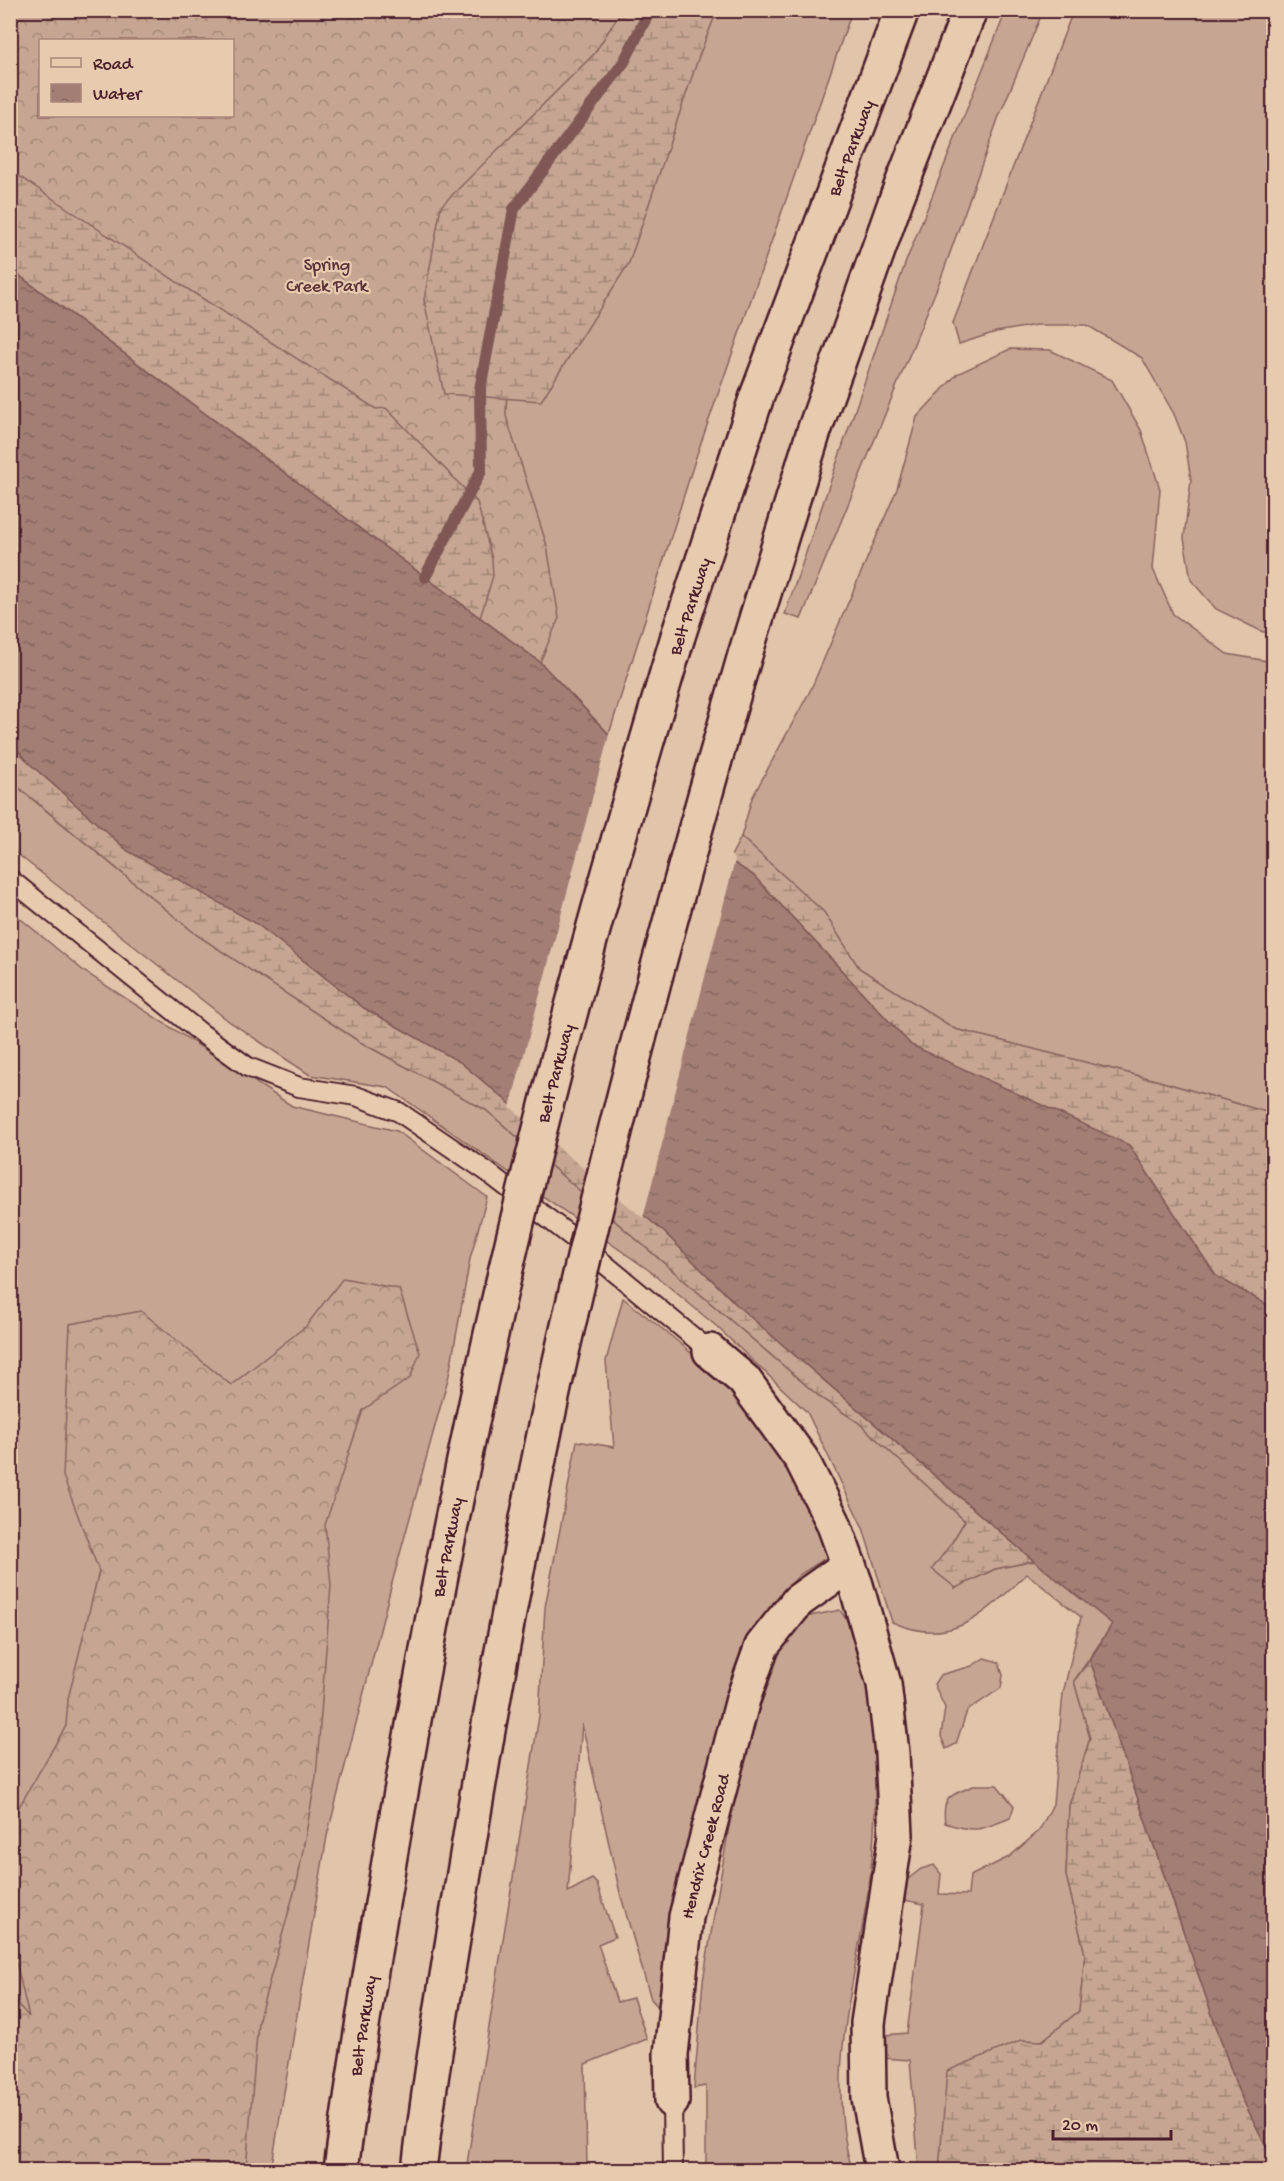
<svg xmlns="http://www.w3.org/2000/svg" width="1284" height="2181" font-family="'Gochi Hand',sans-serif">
<defs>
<pattern id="forest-crowns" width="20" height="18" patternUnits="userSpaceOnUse" patternTransform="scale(1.5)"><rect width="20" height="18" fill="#c6a692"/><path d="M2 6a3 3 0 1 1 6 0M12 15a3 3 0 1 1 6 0" fill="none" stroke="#a38777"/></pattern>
<pattern id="wetland-marsh" width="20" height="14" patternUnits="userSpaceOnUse" patternTransform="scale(1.5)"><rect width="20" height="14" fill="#c6a692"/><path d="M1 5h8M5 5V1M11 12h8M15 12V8" fill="none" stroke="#a38777"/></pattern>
<pattern id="water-ripples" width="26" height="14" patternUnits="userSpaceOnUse" patternTransform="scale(1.5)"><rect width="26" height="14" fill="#a27e74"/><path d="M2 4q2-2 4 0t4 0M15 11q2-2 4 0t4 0" fill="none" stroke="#86675f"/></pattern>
</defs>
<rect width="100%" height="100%" fill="#e2c4aa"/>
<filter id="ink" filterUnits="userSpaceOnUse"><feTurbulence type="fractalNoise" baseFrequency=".0167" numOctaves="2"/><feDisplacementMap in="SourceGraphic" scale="12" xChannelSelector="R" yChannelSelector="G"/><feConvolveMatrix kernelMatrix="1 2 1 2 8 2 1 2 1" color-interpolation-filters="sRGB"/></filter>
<g filter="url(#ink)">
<!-- grass -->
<path fill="#c6a692" stroke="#88625e" stroke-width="1.5" d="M545 11H852L696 457 609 734 540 662 480 618 44 191 10 37 40 116 290 137Z
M1006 11H1043L998 119 941 278 801 619 785 614 905 264Z
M1073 11H1273V632H1263L1216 609 1191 580 1184 538 1191 480 1185 442 1174 414 1142 358 1087 325H1036L996 332 959 344 953 323Z
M1010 349 1050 350 1112 380 1141 430 1160 489 1153 569 1173 614 1227 654 1273 662V1114L1159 1081 955 1029 859 968 823 912 741 837 752 798 811 689 897 489 917 417 957 374Z
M10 781 197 935 360 1042 486 1110 821 1398 858 1422 965 1521 951 1544 955 1588 995 1569 1034 1561 1113 1624 1074 1681 1090 1738 1069 1806 1066 1875 1085 1954 1079 2011 1042 2041 1022 2040 1035 2170H919L910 2060 883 2058 885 2035 907 2033 924 1904 904 1900V1882L921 1869 934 1865 941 1874 939 1894 968 1895 970 1876 1009 1857 1039 1831 1053 1804 1063 1693 1081 1617 1027 1574C985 1613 953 1649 892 1622L863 1528 807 1412 715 1325 650 1271 387 1087 310 1075 230 1022 11 849Z
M10 910 85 972 292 1106 397 1131 487 1197 470 1259 449 1375 392 1583 327 1836 271 2170H11Z
M623 1298C660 1327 700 1357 731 1392 773 1438 803 1492 834 1545L829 1556 799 1575 750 1632 707 1802 661 2010 651 1999 620 1893 582 1724 568 1892 592 1879 597 1884 615 1937 598 1944 617 2002 633 1998 647 2039 585 2064 587 2170H466L539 1716 545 1607 577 1441 614 1447 606 1361Z
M840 1610C860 1637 864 1667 869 1700 877 1754 877 1822 870 1877 858 1975 823 2073 852 2170H706V2086L694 2088 703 1981 740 1762 783 1644 810 1616Z
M984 1658 999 1662 1003 1675 1001 1688 967 1711 956 1744 946 1749 941 1736 945 1708 934 1684 940 1675 972 1666Z
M976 1785H997L1014 1806 1010 1818C982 1830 974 1833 945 1823 941 1794 953 1795 976 1785Z"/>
<!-- forest -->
<path fill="url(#forest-crowns)" stroke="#88625e" stroke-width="1.5" fill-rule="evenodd" d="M10 11H668L509 305 506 416 547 546 559 618 540 662 11 269ZM40 40H232V116H40Z
M343 1278 399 1289 420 1353 410 1378 363 1410 325 1525 331 1585 316 1777 298 1878 258 2022 246 2170H11V1996L29 2017 11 1941V1842L16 1812 66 1726 68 1699 99 1571 63 1476 70 1324 141 1311 231 1385 306 1326Z"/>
<!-- wetland -->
<path fill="url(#wetland-marsh)" stroke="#88625e" stroke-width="1.5" d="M622 10 717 11 699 56 629 263 541 401 444 394 424 300 441 206 594 54Z
M10 170 186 288 376 409 386 408 477 502 492 559 493 576 480 618 11 269Z
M10 742 30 764 128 851 257 924 364 1008 460 1062 664 1232 740 1308 1034 1561 995 1569 956 1588 932 1569 951 1544 965 1521 858 1422 821 1398 486 1110 360 1042 197 935 11 781Z
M741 837 824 912 859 968 955 1029 1159 1081 1273 1114V1308L1216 1276 1129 1145 911 1045 753 875 729 860Z
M1090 1660 1238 2090 1273 2160V2170H939L947 2071 1022 2040 1042 2041 1079 2011 1085 1954 1066 1875 1069 1806 1090 1738 1074 1681Z"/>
<!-- water -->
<path fill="url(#water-ripples)" stroke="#7f5857" stroke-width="1.5" d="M10 269 540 662 729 860 753 875 911 1045 1129 1145 1216 1276 1273 1308V2160L1238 2090 1090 1660 1112 1624 1034 1561 740 1308 664 1232 460 1062 364 1008 257 924 128 851 30 764 11 742Z"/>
<!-- pier -->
<path fill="#e2c4aa" d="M610 731 702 820 735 860 643 1218 510 1107Z"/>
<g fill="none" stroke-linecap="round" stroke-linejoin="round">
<!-- stream -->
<path stroke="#7f5857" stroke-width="12" d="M425 577 481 471 480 389 514 209 624 62 650 10"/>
<!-- lane casing -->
<g stroke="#4a1f2b" stroke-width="22">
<path id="lane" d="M10 879 201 1033 248 1067 299 1087 356 1096 399 1112 486 1171 572 1237 710 1351
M672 2101 673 2170"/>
</g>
<!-- street casing -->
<g stroke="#4a1f2b" stroke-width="38">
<g id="street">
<path d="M710 1351 744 1380 802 1460 833 1522 856 1585 884 1684 892 1753 896 1835 868 2023 869 2098 882 2170"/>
<path id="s1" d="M672 2101 671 2054 686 1917 743 1699 762 1646 798 1601 849 1565"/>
</g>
</g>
<!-- highway casing -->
<g stroke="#4a1f2b" stroke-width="38">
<g id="highway">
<path id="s2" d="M678 636 757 396 902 10"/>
<path d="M745 655 813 434 897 197 970 10"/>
<path id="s3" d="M341 2170C355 2061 374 1953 392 1844 425 1653 461 1462 505 1273"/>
<path d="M419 2170C432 2061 451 1952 469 1843 498 1666 530 1488 571 1313"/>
</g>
</g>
<!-- lane -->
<use href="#lane" stroke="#e8cbaf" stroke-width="18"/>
<!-- street -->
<use href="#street" stroke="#e8cbaf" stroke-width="33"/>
<!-- highway -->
<use href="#highway" stroke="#e8cbaf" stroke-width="33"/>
<!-- highway-bridge casing -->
<g stroke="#4a1f2b" stroke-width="38" stroke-linecap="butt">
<g id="highway-bridge">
<path id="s4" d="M505 1273C555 1058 615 847 678 636"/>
<path d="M571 1313C622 1092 682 873 745 655"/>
</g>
</g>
<!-- highway-bridge -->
<use href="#highway-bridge" stroke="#e8cbaf" stroke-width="33"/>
</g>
</g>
<g text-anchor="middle" stroke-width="4.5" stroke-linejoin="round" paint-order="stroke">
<!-- street labels -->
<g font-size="18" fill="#4a1f2b" stroke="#e8cbaf">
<text dy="6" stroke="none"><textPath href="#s2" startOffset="518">Belt Parkway</textPath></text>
<text transform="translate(689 606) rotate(-72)" y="6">Belt Parkway</text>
<text dy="6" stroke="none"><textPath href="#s4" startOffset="206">Belt Parkway</textPath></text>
<text dy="6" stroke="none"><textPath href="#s3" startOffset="632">Belt Parkway</textPath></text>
<text dy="6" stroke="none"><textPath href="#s1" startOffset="258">Hendrix Creek Road</textPath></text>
<text dy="6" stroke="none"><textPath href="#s3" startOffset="146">Belt Parkway</textPath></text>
</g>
<!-- park labels -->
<g font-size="18" fill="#5d333a" stroke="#e8cbaf">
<text x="327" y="270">Spring<tspan x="327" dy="21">Creek Park</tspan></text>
</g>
</g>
<!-- margin -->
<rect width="1284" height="2181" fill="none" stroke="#e8cbaf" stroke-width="36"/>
<rect x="18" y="18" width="1248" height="2145" fill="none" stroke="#4a1f2b" stroke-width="2" filter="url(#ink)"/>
<!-- legend -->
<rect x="39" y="39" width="195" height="78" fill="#e8cbaf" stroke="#a9867a" stroke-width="1.5"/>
<rect x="51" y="58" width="30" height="9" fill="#e8cbaf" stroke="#a9867a" stroke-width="1.5"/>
<text x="93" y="69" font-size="18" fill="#4a1f2b">Road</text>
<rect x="51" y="84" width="30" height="18" fill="url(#water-ripples)" stroke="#a9867a" stroke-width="1.5"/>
<text x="93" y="99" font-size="18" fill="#4a1f2b">Water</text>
<!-- scale -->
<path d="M1053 2130v9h118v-9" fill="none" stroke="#4a1f2b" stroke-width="3"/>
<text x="1062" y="2130" font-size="18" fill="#4a1f2b" stroke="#e8cbaf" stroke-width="4.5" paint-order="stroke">20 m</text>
</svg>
